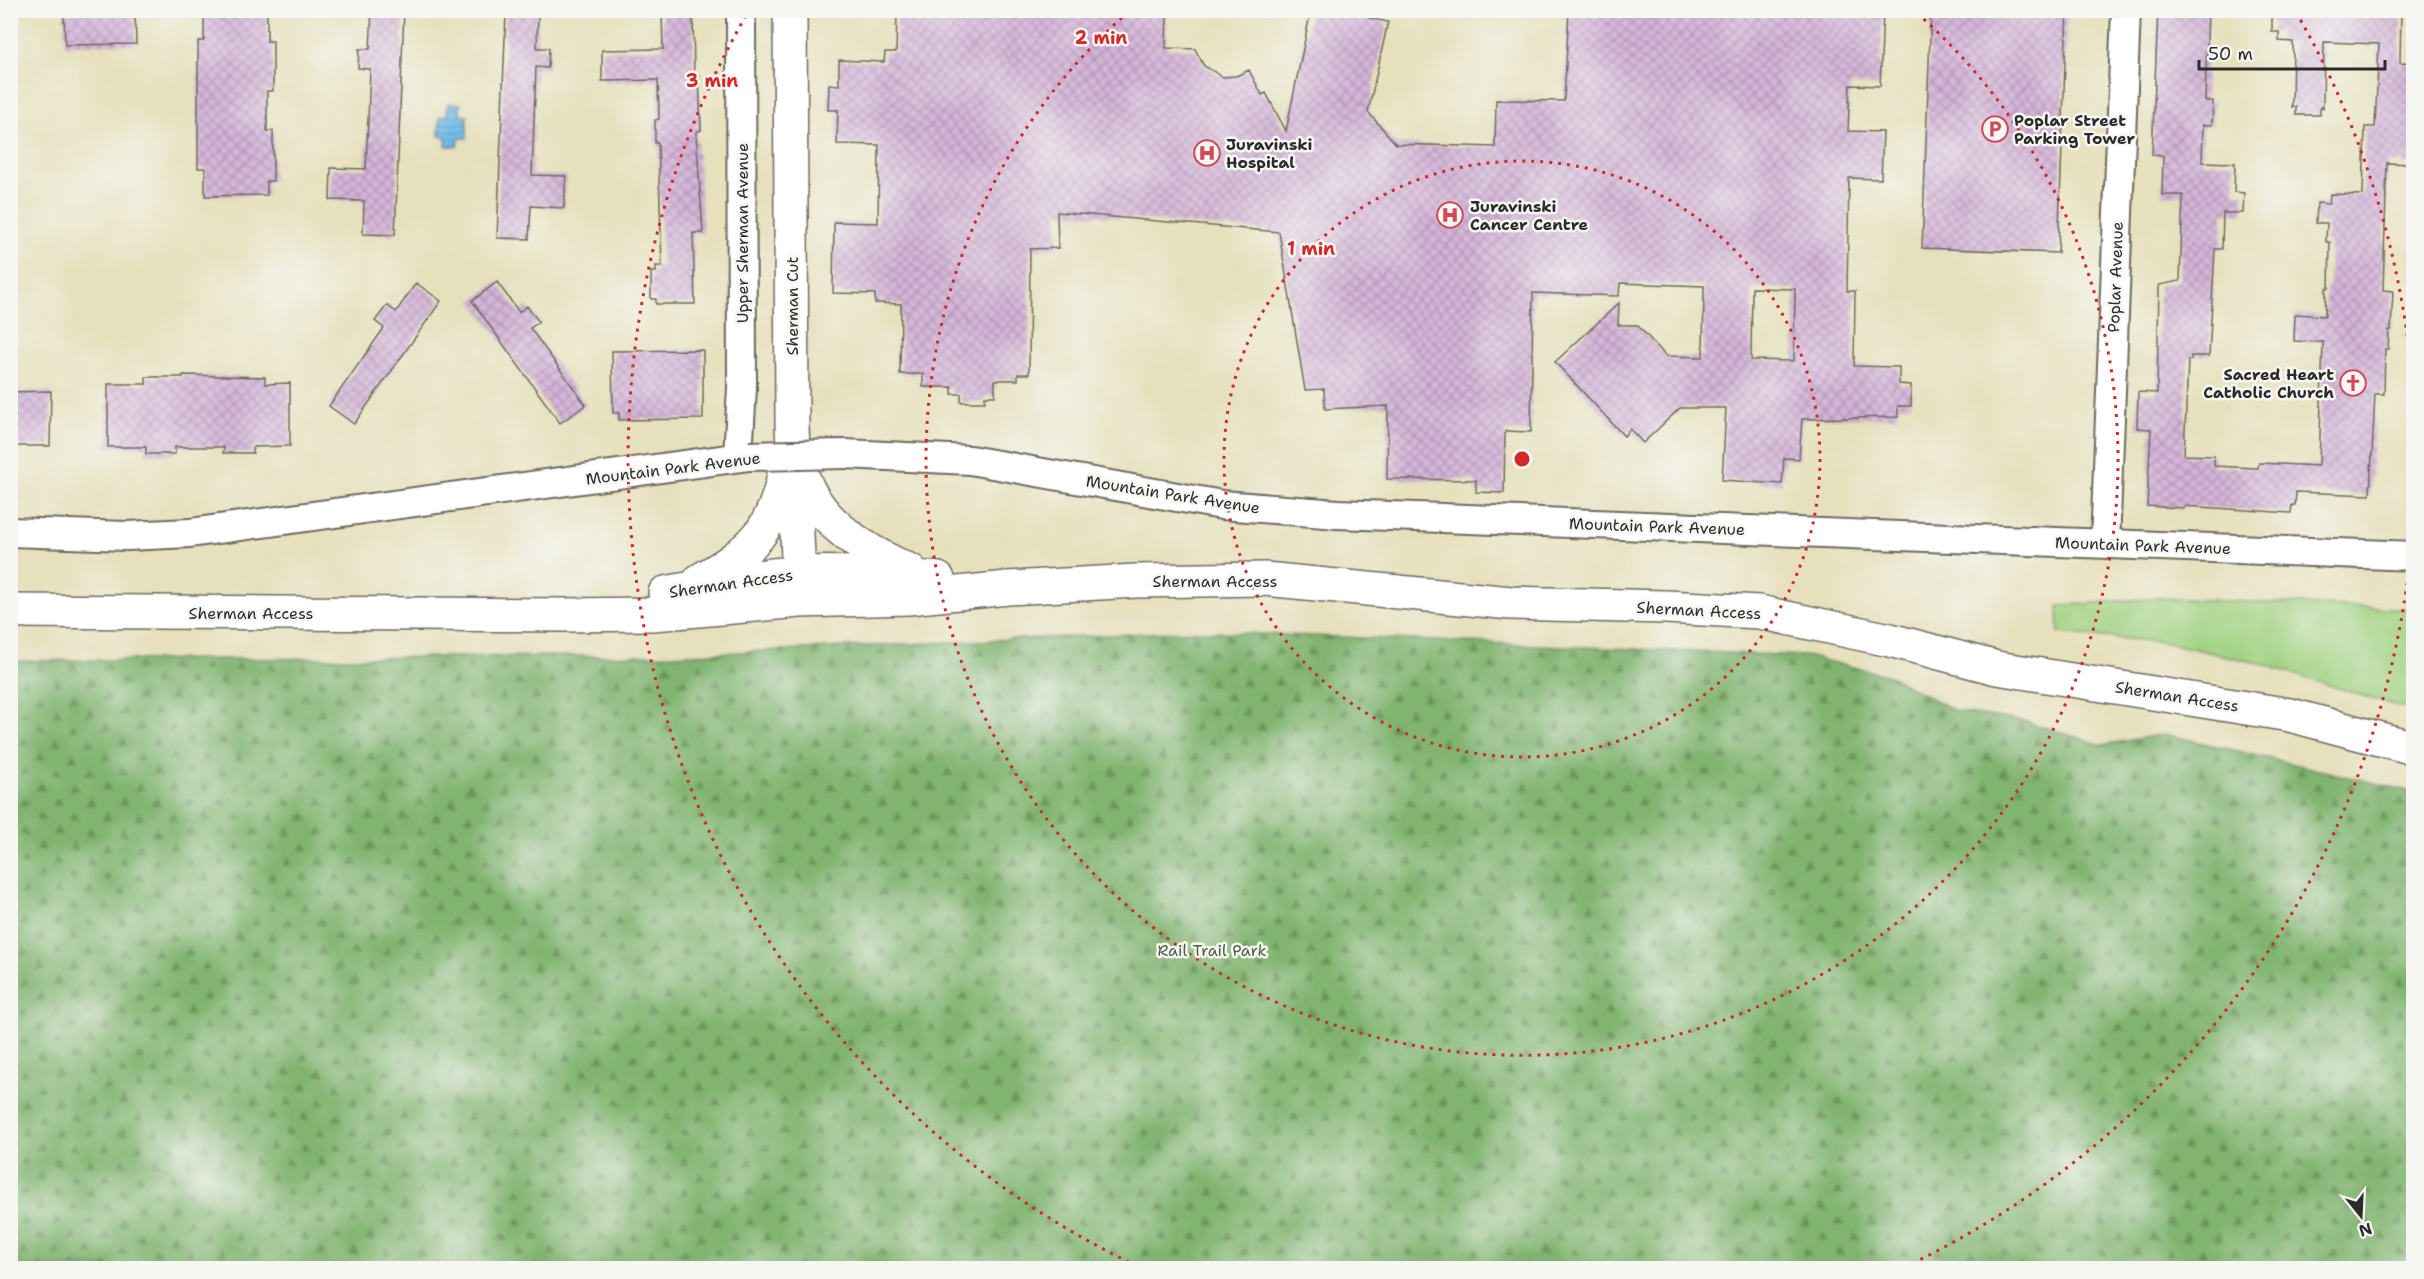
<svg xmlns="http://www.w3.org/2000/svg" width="2424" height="1279" font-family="'Shantell Sans',sans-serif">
<defs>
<pattern id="forest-firs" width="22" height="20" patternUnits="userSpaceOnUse" patternTransform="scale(1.5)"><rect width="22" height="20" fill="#80b46f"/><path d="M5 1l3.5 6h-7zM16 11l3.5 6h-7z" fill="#69935b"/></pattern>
<pattern id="water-rules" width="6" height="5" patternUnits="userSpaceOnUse" patternTransform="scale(1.5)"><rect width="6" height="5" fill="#6ebae7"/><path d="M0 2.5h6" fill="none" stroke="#5b97bb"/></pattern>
<pattern id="building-cross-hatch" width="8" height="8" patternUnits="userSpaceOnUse" patternTransform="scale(1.5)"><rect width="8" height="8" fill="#d5b5d9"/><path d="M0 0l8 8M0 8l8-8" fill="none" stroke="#ad93b0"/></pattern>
</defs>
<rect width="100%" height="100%" fill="#f6f6f2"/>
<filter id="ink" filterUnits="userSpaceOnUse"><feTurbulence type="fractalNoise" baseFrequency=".0167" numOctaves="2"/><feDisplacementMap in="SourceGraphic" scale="12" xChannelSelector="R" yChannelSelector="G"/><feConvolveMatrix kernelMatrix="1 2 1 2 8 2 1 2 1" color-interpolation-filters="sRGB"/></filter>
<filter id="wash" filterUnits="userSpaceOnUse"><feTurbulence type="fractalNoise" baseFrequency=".008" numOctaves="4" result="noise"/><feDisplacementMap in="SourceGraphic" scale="24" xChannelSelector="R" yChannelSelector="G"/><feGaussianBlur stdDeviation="1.35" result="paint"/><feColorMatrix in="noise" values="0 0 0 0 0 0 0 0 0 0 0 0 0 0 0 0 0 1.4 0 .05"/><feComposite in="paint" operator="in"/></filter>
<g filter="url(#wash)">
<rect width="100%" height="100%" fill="#e6e0bc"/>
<!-- forest -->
<path fill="url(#forest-firs)" stroke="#56704d" stroke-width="1.5" d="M1194 631 1806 656 1890 676 1955 711 2027 722 2102 745 2165 734 2413 792V1268H11V661L672 655Z"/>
<!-- park -->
<path fill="#a0d281" stroke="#667e56" stroke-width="1.5" d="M2157 598 2413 609V709L2382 702 2263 664 2163 642 2059 633 2058 606Z"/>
<!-- water -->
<path fill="url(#water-rules)" stroke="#4c7289" stroke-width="1.5" d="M447 104H460V115L467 116V138H459L458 146H446V136H439L440 116H447Z"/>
<g id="blocks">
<!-- building -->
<path fill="url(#building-cross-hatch)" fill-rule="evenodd" d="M72 10H128V13L135 12 136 44 65 45 64 14H72Z
M372 10H404L395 235 363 234 364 201 330 200 331 168 366 169 370 69 358 68 359 49H370Z
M897 10H1161V14H1167L1166 48 1195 49 1204 66 1223 77 1236 76 1249 70 1262 95 1266 93 1286 131 1311 10H1370L1369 18 1388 22 1368 112 1396 144 1495 147 1496 100 1564 101 1569 10H1883L1880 86 1850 85 1848 131 1883 132 1881 179 1849 178 1847 291H1855L1854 366 1899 367V384L1911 385V406H1898V417L1802 419 1799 459 1784 458 1782 484 1722 480 1726 408H1680L1643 443 1630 429 1624 436 1555 362 1619 303 1618 325H1637L1666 356 1703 357 1704 286 1620 283 1619 296 1533 293 1531 432 1505 431 1504 493 1476 492V480L1387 479 1388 406 1325 409 1324 389 1305 390 1279 232 1057 212 1058 248 1030 249 1029 374H1018V380H995V396H985V402H961V394H952V387H923V374H900L901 304 875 303V294L833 293 834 222 878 223 879 145 837 144 838 110H828L829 84 839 85V60L884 62 885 52H896ZM1752 288 1795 289 1794 361 1751 360Z
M1931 10H2067L2058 253 1922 248Z
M2158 10H2208L2205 101H2213L2212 125H2203L2202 162 2235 163 2234 192 2244 193 2243 213H2223L2222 249H2215L2209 356H2191V360H2188L2184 455 2214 456V466L2255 468H2258L2259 463 2319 466 2323 342 2294 341 2295 314 2325 316 2326 288H2329L2330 242H2326L2327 223H2316L2317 203 2329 204 2330 194 2363 195 2365 127H2375L2378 67 2379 44 2324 42 2323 108 2320 107V115H2296V107H2292L2293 42 2279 41V32H2272V10H2401L2400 63 2414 64V164L2387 163 2383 290 2393 291 2391 330H2389L2388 349H2385L2384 394H2375L2370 495 2296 492 2295 505H2292L2291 513 2184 506V508L2147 506 2151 429 2137 428 2138 392 2157 393 2159 285 2180 281 2183 195H2162L2163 156 2152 155Z
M506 12 538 13 537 48H549L548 68 536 67 532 175 566 176 564 208 531 206 529 239 497 238Z
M267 13V41H273V91H267V131H273V181H267V195L205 196V168H198V41H204V14Z
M662 13H693L694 76H699L701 130 696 132 703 233H693L695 304H656V299H651V272H656V266H662L658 143H655V120L659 119 658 80 602 81V50L663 49Z
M497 282 519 312 527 306 539 322 530 328 586 405 560 423 472 301Z
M416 283 441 301 354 424 329 406 384 328 375 321 387 305 396 312Z
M703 350V419L619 420V413H613L612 351Z
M183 375 265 377V384L290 383V446L253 447V453H223L224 447H175V454H146V447H108V384H146V377H183Z
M51 391 50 446H10V392Z"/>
</g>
</g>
<g filter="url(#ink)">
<use href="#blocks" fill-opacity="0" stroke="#6c6a5e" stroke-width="1.5"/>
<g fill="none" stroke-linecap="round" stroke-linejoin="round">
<!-- street casing -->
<g stroke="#6c6a5e" stroke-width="32">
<path id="street" d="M845 454 970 460 1222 505 1338 514 2414 556
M738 456 742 388 741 10
M10 532 127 536 190 533 749 456
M2105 544 2126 10"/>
</g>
<!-- secondary casing -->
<g stroke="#6c6a5e" stroke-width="36">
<path id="secondary" d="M790 10 792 426 800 601
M799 463C810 518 864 551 911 571
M700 580C752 550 774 531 785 470
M665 593C701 587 737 579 773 575 828 569 884 575 938 579
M10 611 564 615 653 614 800 601 908 598 1008 588 1136 581 1265 579 1511 603 1666 607 1759 612 1890 640 1997 668 2290 715 2414 748"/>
</g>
<!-- street -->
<use href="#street" stroke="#fff" stroke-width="28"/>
<!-- secondary -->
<use href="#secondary" stroke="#fff" stroke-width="33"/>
<!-- street-bridge casing -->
<g stroke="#6c6a5e" stroke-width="32" stroke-linecap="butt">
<path id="street-bridge" d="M749 456 845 454"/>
</g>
<!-- street-bridge -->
<use href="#street-bridge" stroke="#fff" stroke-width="28"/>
</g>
</g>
<!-- distance rings -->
<g fill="none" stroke="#d62828" stroke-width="3" stroke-dasharray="3 6">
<circle cx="1522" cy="459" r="298"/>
<path d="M1917 13A596 596 0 1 1 1127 13"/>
<path d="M2413 529A894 894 0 0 1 1907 1266M1137 1266A894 894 0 0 1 748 12M2296 12A894 894 0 0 1 2413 389"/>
</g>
<!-- icons -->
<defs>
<g id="parking-ring" transform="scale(1.35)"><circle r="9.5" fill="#f6f6f2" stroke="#d1495b" stroke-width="1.5"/><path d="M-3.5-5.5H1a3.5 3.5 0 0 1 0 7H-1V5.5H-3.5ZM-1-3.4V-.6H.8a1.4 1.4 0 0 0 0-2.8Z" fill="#d1495b"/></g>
<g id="hospital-ring" transform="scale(1.35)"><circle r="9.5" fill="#f6f6f2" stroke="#d1495b" stroke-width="1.5"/><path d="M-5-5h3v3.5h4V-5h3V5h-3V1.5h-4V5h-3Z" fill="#d1495b"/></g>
<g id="church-ring" transform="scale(1.35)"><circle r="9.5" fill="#f6f6f2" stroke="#d1495b" stroke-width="1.5"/><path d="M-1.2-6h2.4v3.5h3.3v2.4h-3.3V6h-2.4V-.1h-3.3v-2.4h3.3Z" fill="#d1495b"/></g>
</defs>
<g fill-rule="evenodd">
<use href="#parking-ring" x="1995" y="129"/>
<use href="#hospital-ring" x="1207" y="153"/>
<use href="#hospital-ring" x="1450" y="215"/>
<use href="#church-ring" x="2353" y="383"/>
</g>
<g text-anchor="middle" stroke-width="5" stroke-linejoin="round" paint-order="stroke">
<!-- poi labels -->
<g font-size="16" font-weight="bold" fill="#2b2b2b" stroke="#f6f6f2" text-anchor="start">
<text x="2014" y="126">Poplar Street<tspan x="2014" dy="18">Parking Tower</tspan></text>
<text x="1226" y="150">Juravinski<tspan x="1226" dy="18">Hospital</tspan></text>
<text x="1470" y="212">Juravinski<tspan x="1470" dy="18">Cancer Centre</tspan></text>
<text x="2334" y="380" text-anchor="end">Sacred Heart<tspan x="2334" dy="18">Catholic Church</tspan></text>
</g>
<!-- street labels -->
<g font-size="16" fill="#2b2b2b" stroke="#f6f6f2">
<text transform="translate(742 233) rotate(-90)" y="6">Upper Sherman Avenue</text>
<text transform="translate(2115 277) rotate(-88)" y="6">Poplar Avenue</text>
<text transform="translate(792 306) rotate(-90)" y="6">Sherman Cut</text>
<text transform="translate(673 468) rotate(-7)" y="6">Mountain Park Avenue</text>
<text transform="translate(1173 494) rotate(9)" y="6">Mountain Park Avenue</text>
<text transform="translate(1657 526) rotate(2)" y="6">Mountain Park Avenue</text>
<text transform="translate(2143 545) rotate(2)" y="6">Mountain Park Avenue</text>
<text x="1215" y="587">Sherman Access</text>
<text transform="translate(731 583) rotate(-8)" y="6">Sherman Access</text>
<text transform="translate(1699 610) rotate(3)" y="6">Sherman Access</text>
<text x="251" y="619">Sherman Access</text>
<text transform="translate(2177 696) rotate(9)" y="6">Sherman Access</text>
</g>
<!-- park labels -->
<g font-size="16" fill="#4e5d45" stroke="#f6f6f2">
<text x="1212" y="956">Rail Trail Park</text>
</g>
</g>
<circle cx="1522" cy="459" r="9" fill="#d62828" stroke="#f6f6f2" stroke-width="3"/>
<g font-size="18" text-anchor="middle" font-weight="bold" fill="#d62828" stroke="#f6f6f2" stroke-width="5" stroke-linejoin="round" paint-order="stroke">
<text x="1101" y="44">2 min</text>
<text x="712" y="87">3 min</text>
<text x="1311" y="255">1 min</text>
</g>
<!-- margin -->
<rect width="2424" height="1279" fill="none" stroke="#f6f6f2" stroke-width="36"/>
<!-- north arrow -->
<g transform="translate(2361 1216) rotate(162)" stroke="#f6f6f2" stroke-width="4.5" paint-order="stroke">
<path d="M0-4.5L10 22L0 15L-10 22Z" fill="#2b2b2b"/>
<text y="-9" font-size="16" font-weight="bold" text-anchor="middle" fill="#2b2b2b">N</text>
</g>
<!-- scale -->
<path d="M2199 60v9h186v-9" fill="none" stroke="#2b2b2b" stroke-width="3"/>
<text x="2208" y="60" font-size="18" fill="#2b2b2b" stroke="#f6f6f2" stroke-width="4.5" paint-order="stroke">50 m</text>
</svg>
